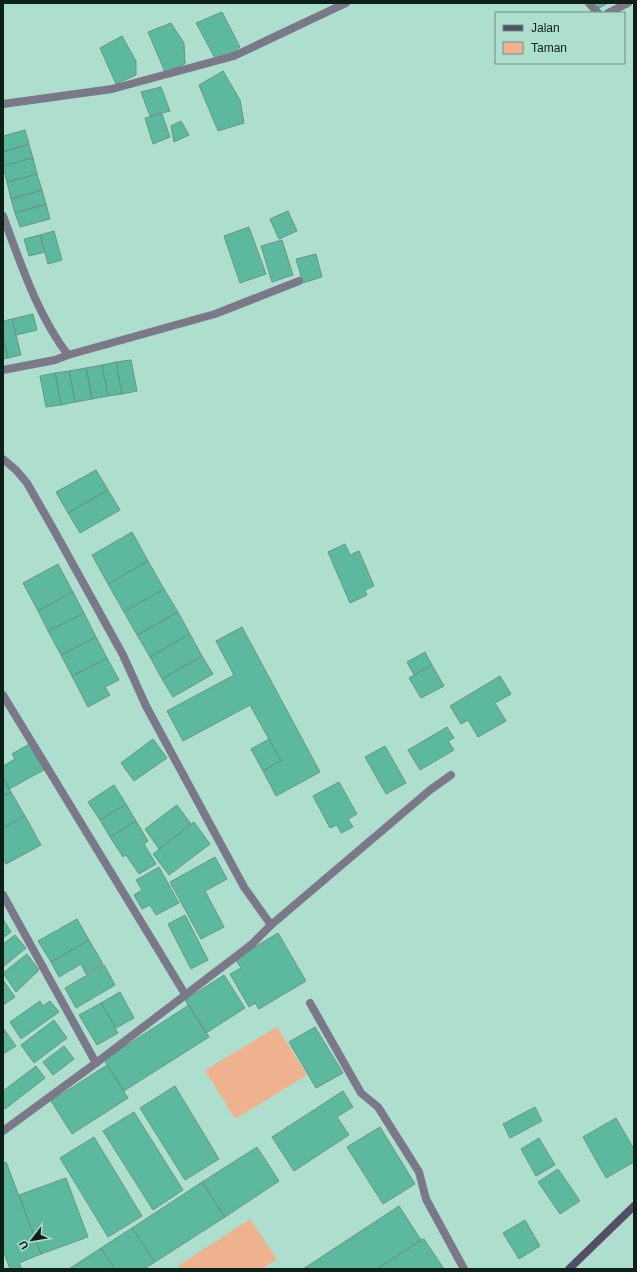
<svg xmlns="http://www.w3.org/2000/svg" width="637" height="1272" font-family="Arial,sans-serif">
<rect width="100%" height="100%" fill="#aedecd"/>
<!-- green -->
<path fill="#eeb28f" d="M277 1027 307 1075 235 1119 205 1070Z
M250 1219 277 1259 262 1269H180L178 1266Z"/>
<!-- building -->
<path fill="#5db99d" stroke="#689686" d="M597 3H608L599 8Z
M222 12 240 47 230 55 215 58 196 23Z
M171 23 184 43 185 64 165 72 148 32Z
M122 36 136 61V75L116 84 100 48Z
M223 71 240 100 244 123 218 131 199 85Z
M161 87 170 111 150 116 141 92Z
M162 114 170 137 153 144 145 118Z
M181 121 189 135 174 142 171 126Z
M25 130 29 144 3 152V136Z
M29 144 33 158 3 166V152Z
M33 158 37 174 7 182 3 166Z
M37 174 42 190 11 199 7 182Z
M42 190 46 204 15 213 11 199Z
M46 204 50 219 20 227 15 213Z
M288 211 297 231 279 239 270 219Z
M249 227 266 274 240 283 224 236Z
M54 231 62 260 48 264 40 235Z
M40 235 45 252 29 256 24 239Z
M282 240 293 275 272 282 261 246Z
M316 254 322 277 303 283 296 259Z
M33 314 37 330 16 335 12 319Z
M12 319 21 355 8 358 3 336V321Z
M3 336 8 358 3 359Z
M131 360 137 391 122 394 116 362Z
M116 362 122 394 108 396 102 365Z
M102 365 108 396 92 399 86 368Z
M86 368 92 399 75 402 69 371Z
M69 371 75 402 61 405 55 373Z
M55 373 61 405 46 407 40 376Z
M96 470 108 490 68 513 56 492Z
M108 490 120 510 80 533 68 513Z
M132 532 148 561 108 584 92 555Z
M345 544 350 555 359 551 374 586 365 590 367 595 350 603 328 552Z
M148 561 164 589 124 612 108 584Z
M58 564 73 592 38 611 23 583Z
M164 589 178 612 137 635 124 612Z
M73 592 84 613 48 631 38 611Z
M178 612 190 634 150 657 137 635Z
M84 613 96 637 61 655 48 631Z
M242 627 320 772 276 796 263 771 281 761 250 705 183 741 167 711 234 675 216 641Z
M190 634 202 656 162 679 150 657Z
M96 637 107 658 72 676 61 655Z
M425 652 432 665 414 675 407 662Z
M202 656 213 674 173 697 162 679Z
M107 658 119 680 105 687 110 695 88 707 72 676Z
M432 665 444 686 421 698 409 678Z
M500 676 511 694 495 703 506 721 478 737 468 720 461 724 450 706Z
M447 727 454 738 448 741 454 750 420 770 408 750Z
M153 739 167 758 134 781 121 763Z
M269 739 281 761 263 771 251 749Z
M29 744 44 770 9 789 3 777V766L15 759 12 754Z
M385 746 406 783 386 794 365 757Z
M3 777 11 792 3 796Z
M339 782 357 814 348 819 353 827 341 833 337 825 330 828 313 796Z
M114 785 126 804 100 820 88 802Z
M11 792 25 816 3 828V796Z
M126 804 136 821 110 837 100 820Z
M177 805 191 824 159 849 145 829Z
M25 816 41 845 6 864 3 858V828Z
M136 821 148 841 144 844 156 864 139 874 126 855 123 857 110 837Z
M194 822 210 844 169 875 153 854Z
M215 857 227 879 205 891 224 927 201 939 170 882Z
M159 867 179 903 156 915 150 905 142 909 134 895 142 890 136 880Z
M185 915 208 960 191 969 168 924Z
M3 919 11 932 3 938Z
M77 919 89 940 51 962 38 941Z
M278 933 306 981 259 1009 255 1003 249 1007 230 974 241 968 235 959Z
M15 935 26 948 3 967V944Z
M89 940 103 964 86 974 81 964 59 977 51 962Z
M27 954 39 970 16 992 3 973Z
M104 965 115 985 76 1008 65 988Z
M224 975 245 1008 206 1033 185 1000Z
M3 980 15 997 3 1005Z
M120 992 134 1018 116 1028 101 1003Z
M40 1001 43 1006 50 1001 59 1012 21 1039 10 1022Z
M101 1003 118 1033 97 1045 79 1015Z
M189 1005 209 1037 124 1091 104 1060Z
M54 1020 67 1038 34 1063 21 1045Z
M315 1027 343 1073 316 1088 289 1042Z
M3 1028 16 1046 3 1054Z
M64 1046 74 1059 53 1075 43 1062Z
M107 1065 128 1098 72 1134 51 1101Z
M36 1066 45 1078 5 1109 3 1106V1091Z
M175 1086 219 1159 185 1180 140 1108Z
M343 1091 353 1107 337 1117 349 1135 294 1171 272 1137Z
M535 1107 542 1121 510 1138 503 1124Z
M134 1112 183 1190 153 1210 103 1131Z
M616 1118 634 1149V1162L606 1178 583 1137Z
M380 1127 415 1184 383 1204 347 1147Z
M94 1137 142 1216 108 1237 60 1158Z
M539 1138 555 1165 536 1176 521 1149Z
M257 1147 279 1181 225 1217 202 1182Z
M6 1162 41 1254 19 1263 22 1269H10L3 1250V1163Z
M558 1169 580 1201 560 1214 538 1182Z
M66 1178 88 1237 41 1254 19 1195Z
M202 1182 225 1217 155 1262 132 1228Z
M399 1206 421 1240 377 1269H303Z
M525 1220 540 1246 519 1259 503 1233Z
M132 1228 155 1262 144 1269H115L101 1248Z
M424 1239 444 1269H377L421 1240Z
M101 1248 115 1269H69Z"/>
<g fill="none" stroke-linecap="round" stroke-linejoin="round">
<!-- minor -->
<path stroke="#7b7989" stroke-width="8" d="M589 3 598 13
M608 13 628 3
M3 104 112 89 234 56 346 3
M68 355 215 314 299 281
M3 695 185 994
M3 895 96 1063
M271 925 430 790 451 775
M310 1003 361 1093 378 1107 419 1172 426 1199 464 1269"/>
<!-- tertiary -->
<path stroke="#7b7989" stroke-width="8" d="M3 216C21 264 37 314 68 355L55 360 3 370
M3 459 16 470 27 483 55 532 123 655 146 706 244 887 271 925 251 945 96 1063 3 1131"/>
<!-- secondary -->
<path stroke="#524f66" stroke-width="8" d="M569 1269 634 1206"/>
</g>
<!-- border -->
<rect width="637" height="1272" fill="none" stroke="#0c1f19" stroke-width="8"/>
<!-- legend -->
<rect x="495" y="12" width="130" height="52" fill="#aedecd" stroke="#6d9285"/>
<rect x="503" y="25" width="20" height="6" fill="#524f66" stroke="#6d9285"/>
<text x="531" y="32" font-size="12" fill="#0c1f19">Jalan</text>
<rect x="503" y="42" width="20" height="12" fill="#eeb28f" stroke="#6d9285"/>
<text x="531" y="52" font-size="12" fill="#0c1f19">Taman</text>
<!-- north arrow -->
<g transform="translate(32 1240) rotate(239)" stroke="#aedecd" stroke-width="3" paint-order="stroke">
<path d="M0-3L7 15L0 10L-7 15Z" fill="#0c1f19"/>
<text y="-6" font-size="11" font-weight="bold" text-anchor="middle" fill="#0c1f19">U</text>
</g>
</svg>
